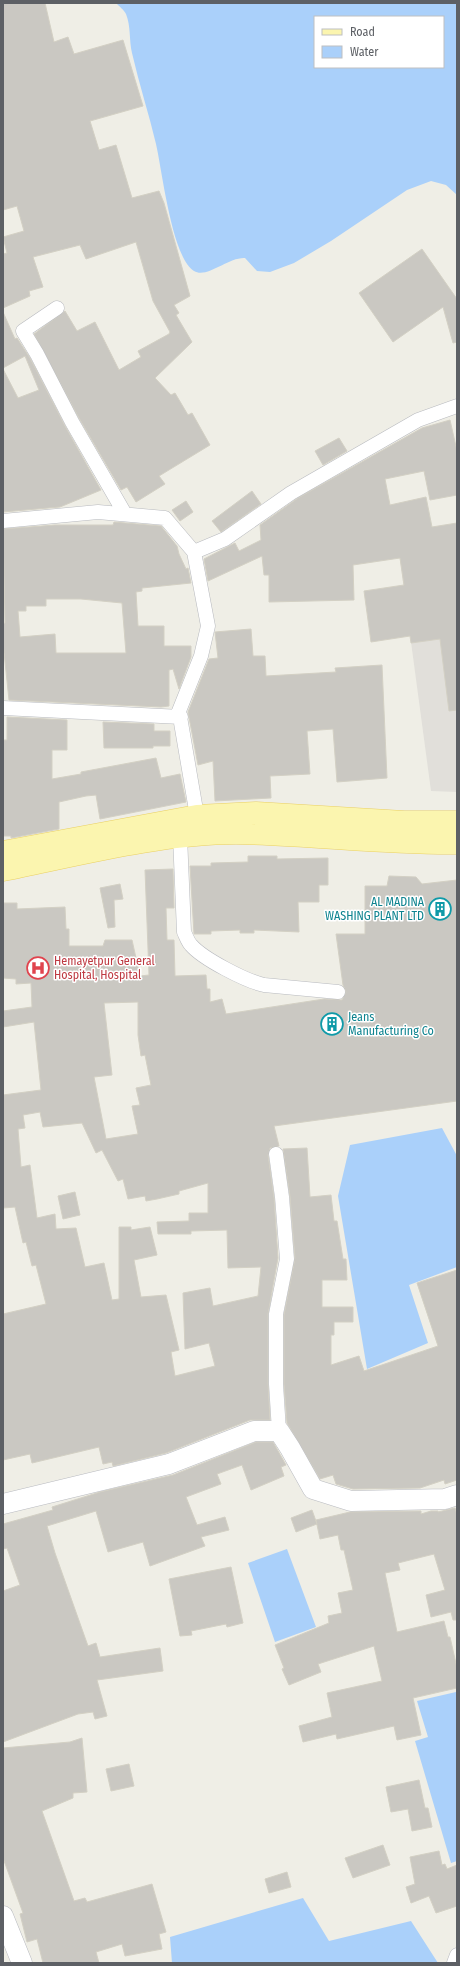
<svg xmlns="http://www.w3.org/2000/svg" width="460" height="1966" font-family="'Fira Sans Condensed',sans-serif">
<rect width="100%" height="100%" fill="#efeee6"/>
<!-- industrial -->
<path fill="#e1dfda" d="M457 535V792L431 791 398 545Z"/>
<!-- water -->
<path fill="#aad0fa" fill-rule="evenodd" d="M116 3H457V195L446 185 431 181 407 190 331 241 294 263 270 272 257 271 245 258C228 257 207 279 194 271 172 258 162 170 156 144 149 114 139 84 132 53 129 41 131 26 126 14 124 10 119 6 116 3ZM315 17H443V67H315Z
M442 1128 457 1156V1267L409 1285 428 1343 367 1369 338 1196 350 1145Z
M287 1549 316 1627 275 1642 248 1563Z
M456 1692 457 1861 451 1863 415 1741 428 1737 417 1701Z
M303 1898 329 1941 411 1921 438 1963H172L170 1937Z"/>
<!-- building -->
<path fill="#cac8c2" stroke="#d3d0c4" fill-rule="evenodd" d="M3 3H45L54 42 68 37 74 54 123 40 143 106 90 121 99 150 116 145 132 198 159 191 164 203 190 296 174 305 179 313 176 315 192 342 155 378 171 395 175 393 188 415 192 413 210 445 159 476 165 484 136 502 127 487 121 490 79 418 34 334 65 311 77 331 95 322 119 370 141 357 138 351 169 334 170 332 153 301 136 242 86 259 80 245 33 257 43 287 29 291 30 296 3 308V254L7 253 3 237 24 231 17 206 3 210Z
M422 249 457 299V342L453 343 443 307 393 342 359 293Z
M3 312 15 339 17 338 30 358 65 426 101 490 60 507 3 512V369L18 398 39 390 25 356 3 368Z
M450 420 457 451V495L430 500 424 471 385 479 390 505 426 497 432 527 457 523V710L449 711 440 639 411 643 410 636 371 642 364 591 404 585 400 558 353 565 354 600 269 602V575H264L262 556 208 581 204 559 235 543 239 551 261 540 260 525 298 498 422 428Z
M339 438 347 451 323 465 315 451Z
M252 491 261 504 221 532 212 521Z
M186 501 193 512 180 521 172 510Z
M114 522 161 526 177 546 179 554 186 569 188 568 191 583 142 588V591L136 592 138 626H164V646H191V657L179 689 173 669 169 670V706L161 707 9 700 3 643V624L5 623 3 529 55 525H113ZM46 599H81L122 603 126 653H56L55 634 20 637 18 611H26V606H46Z
M251 629 253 656H265L266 676 336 672 335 668 382 665 387 778 337 782 333 729 307 731 310 774 270 776 271 798 215 801 213 761 198 765 188 712 209 659 218 658 215 632Z
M7 717 67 720V750H52V779L81 774V772L156 758 161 778 180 774 186 802 100 819 96 795 86 796 59 802V829L11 838V836H3V740H7Z
M103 722 154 724V731H170V746H153V748H104Z
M248 856H277V859L328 858V885H319V902H298L299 932 254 930V933H240V930L211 931V934H194L190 866H211V863L248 862Z
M173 869 174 908H166L167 940H174L175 976 206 975 207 989H210V1002L222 999 226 1014 324 999 342 1000 346 992 343 985 336 934H365V886H387L389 876 416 877 422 884 457 880V1101L274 1126 279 1146 270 1148 268 1155 274 1198 278 1258 268 1314V1384L270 1420H250L166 1453 113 1466 112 1462 103 1464 99 1447 32 1463 30 1454 3 1460V1314L46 1304 36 1265 32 1266 26 1242 23 1243 15 1207 3 1208V1095L41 1090 34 1022 3 1027V1011L32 1007 31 983 16 984V979L3 978V903H17V909L65 907 66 929H69V946H103L105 940H132L140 976 149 975 145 870ZM138 1002V1035L141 1056 145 1055 151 1085 136 1088 140 1105 132 1106 138 1134 106 1139 94 1077 112 1075 104 1003ZM40 1112 43 1127 82 1123 96 1153 102 1150 118 1181 123 1179 128 1199 145 1196 146 1201 157 1199 179 1194V1191L208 1183V1213H189V1221L157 1222 158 1234H191V1231L227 1230 228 1268 261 1267 258 1296 213 1306 210 1288 183 1293 185 1349 209 1343 215 1366 175 1376 171 1352 179 1350 166 1295 141 1297 134 1260 157 1255 150 1227 131 1230V1227H119V1299L112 1300 104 1263 85 1267 76 1228 56 1229 55 1214 37 1218 30 1165 21 1167 18 1129 25 1128 23 1115Z
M120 884 123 899 114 900 115 927 108 928 100 888Z
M307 1148 310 1197 331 1195 334 1221H337L343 1259H346L347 1280H322V1307H353V1322H334V1335H331V1365L359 1356 364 1371 438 1346 417 1283 457 1270V1480L445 1484 444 1480 420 1488 353 1489 336 1484 333 1475 320 1479 287 1423 284 1384V1315L295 1258 290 1196 283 1149Z
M75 1192 80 1215 63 1219 58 1196Z
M256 1442H273L286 1465 281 1467 284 1476 251 1490 242 1465 217 1474 221 1484 186 1497 197 1525 225 1517 229 1530 201 1537 205 1546 150 1566 143 1542 108 1552 96 1511 47 1526 55 1553 88 1646 96 1643 100 1657 160 1648 163 1671 97 1680 107 1716 95 1719 93 1712 78 1714 3 1742V1591L20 1585 7 1548 3 1549V1524L53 1510 52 1507 100 1492 173 1475Z
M455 1508 457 1515V1620H453L451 1612 431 1617 426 1595 445 1590 434 1554 398 1563 400 1570 385 1573 397 1632 444 1621 448 1637H450L457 1668V1688L413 1698 421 1735 397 1740 394 1726 337 1739 336 1734 303 1742 299 1726 332 1717 327 1693 382 1681 374 1646 318 1664 321 1672 289 1685 282 1669 284 1668 275 1645 329 1623 328 1616 342 1613 338 1593 353 1590 344 1550H341L338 1535 320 1539 316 1520 350 1512 421 1511V1514L431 1511H438V1512Z
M312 1510 317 1524 296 1532 291 1518Z
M231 1567 243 1623 227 1627 226 1624 191 1631 192 1635 180 1636 169 1579Z
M82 1738 87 1792 73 1793V1798L42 1811 74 1901 85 1898 87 1902 152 1884 166 1932 159 1934 162 1949 125 1956 122 1944 96 1952 99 1963H43L37 1939 27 1942 20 1914 23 1913 3 1858V1748L70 1742Z
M129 1764 134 1786 111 1791 106 1769Z
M419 1780 425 1808H428L432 1827 412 1831 408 1809 391 1812 386 1787Z
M383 1845 390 1865 353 1878 345 1858Z
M439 1851 442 1865 445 1864 447 1869 457 1865V1906L436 1913 429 1896 411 1903 406 1887 415 1884 410 1857Z
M287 1872 291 1887 269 1893 265 1879Z"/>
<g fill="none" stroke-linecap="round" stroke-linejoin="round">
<!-- street casing -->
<g stroke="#b8babf" stroke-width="15">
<path id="street" d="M57 308 23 331 37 354 72 422 125 514
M3 521 98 512 165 518 194 552 225 539 291 493 418 420 457 406
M194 552 208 626 201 656 179 711 197 816
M3 708 181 717
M180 836 184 932C186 936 188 942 191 945 203 959 246 981 264 985L338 992
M276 1154 282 1197 287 1259 276 1314V1384L279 1431
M454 1963 457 1955"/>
</g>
<!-- secondary casing -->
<g stroke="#b9bbc1" stroke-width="21">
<path id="secondary" d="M3 1504 169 1464 254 1431H279L290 1448 313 1489 351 1501 445 1499 457 1495
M3 1916 22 1963"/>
</g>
<!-- primary casing -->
<g stroke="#ead064" stroke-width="23">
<path id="primary" d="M3 852 197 816 256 813 404 822H457
M3 870C77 855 161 833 236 833 310 834 383 844 457 843"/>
</g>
<!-- street -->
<use href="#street" stroke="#fff" stroke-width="14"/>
<!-- secondary -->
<use href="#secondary" stroke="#fff" stroke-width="20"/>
<!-- primary -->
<use href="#primary" stroke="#fbf5af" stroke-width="22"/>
</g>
<!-- icons -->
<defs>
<g id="building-ring" transform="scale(1.15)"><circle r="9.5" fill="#fff" stroke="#0f9aa8" stroke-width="1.5"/><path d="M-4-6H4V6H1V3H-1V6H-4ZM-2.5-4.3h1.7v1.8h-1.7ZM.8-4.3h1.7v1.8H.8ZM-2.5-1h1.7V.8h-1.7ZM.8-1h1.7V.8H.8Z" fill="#0f9aa8"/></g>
<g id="hospital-ring" transform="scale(1.15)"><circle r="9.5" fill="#fff" stroke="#e0444e" stroke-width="1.5"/><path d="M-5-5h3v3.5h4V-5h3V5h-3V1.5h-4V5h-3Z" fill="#e0444e"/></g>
</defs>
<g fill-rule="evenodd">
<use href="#building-ring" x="440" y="909"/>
<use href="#hospital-ring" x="38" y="968"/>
<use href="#building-ring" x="332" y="1024"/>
</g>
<g text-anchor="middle" stroke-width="3" stroke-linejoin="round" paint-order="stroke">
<!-- culture labels -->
<g font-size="12" fill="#0d838f" stroke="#fff" text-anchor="end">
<text x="424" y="906">AL MADINA<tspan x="424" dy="14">WASHING PLANT LTD</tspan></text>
<text x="348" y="1021" text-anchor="start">Jeans<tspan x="348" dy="14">Manufacturing Co</tspan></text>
</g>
<!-- health labels -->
<g font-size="12" fill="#be3a42" stroke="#fff" text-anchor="start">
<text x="54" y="965">Hemayetpur General<tspan x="54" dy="14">Hospital, Hospital</tspan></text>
</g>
</g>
<!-- border -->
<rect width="460" height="1966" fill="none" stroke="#5d6065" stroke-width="8"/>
<!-- legend -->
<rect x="314" y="16" width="130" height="52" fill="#ffffff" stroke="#bebfc1"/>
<rect x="322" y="29" width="20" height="6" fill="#fbf5af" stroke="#bebfc1"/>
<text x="350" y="36" font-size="12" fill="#5d6065">Road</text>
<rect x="322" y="46" width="20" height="12" fill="#aad0fa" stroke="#bebfc1"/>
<text x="350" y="56" font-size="12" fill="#5d6065">Water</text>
</svg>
